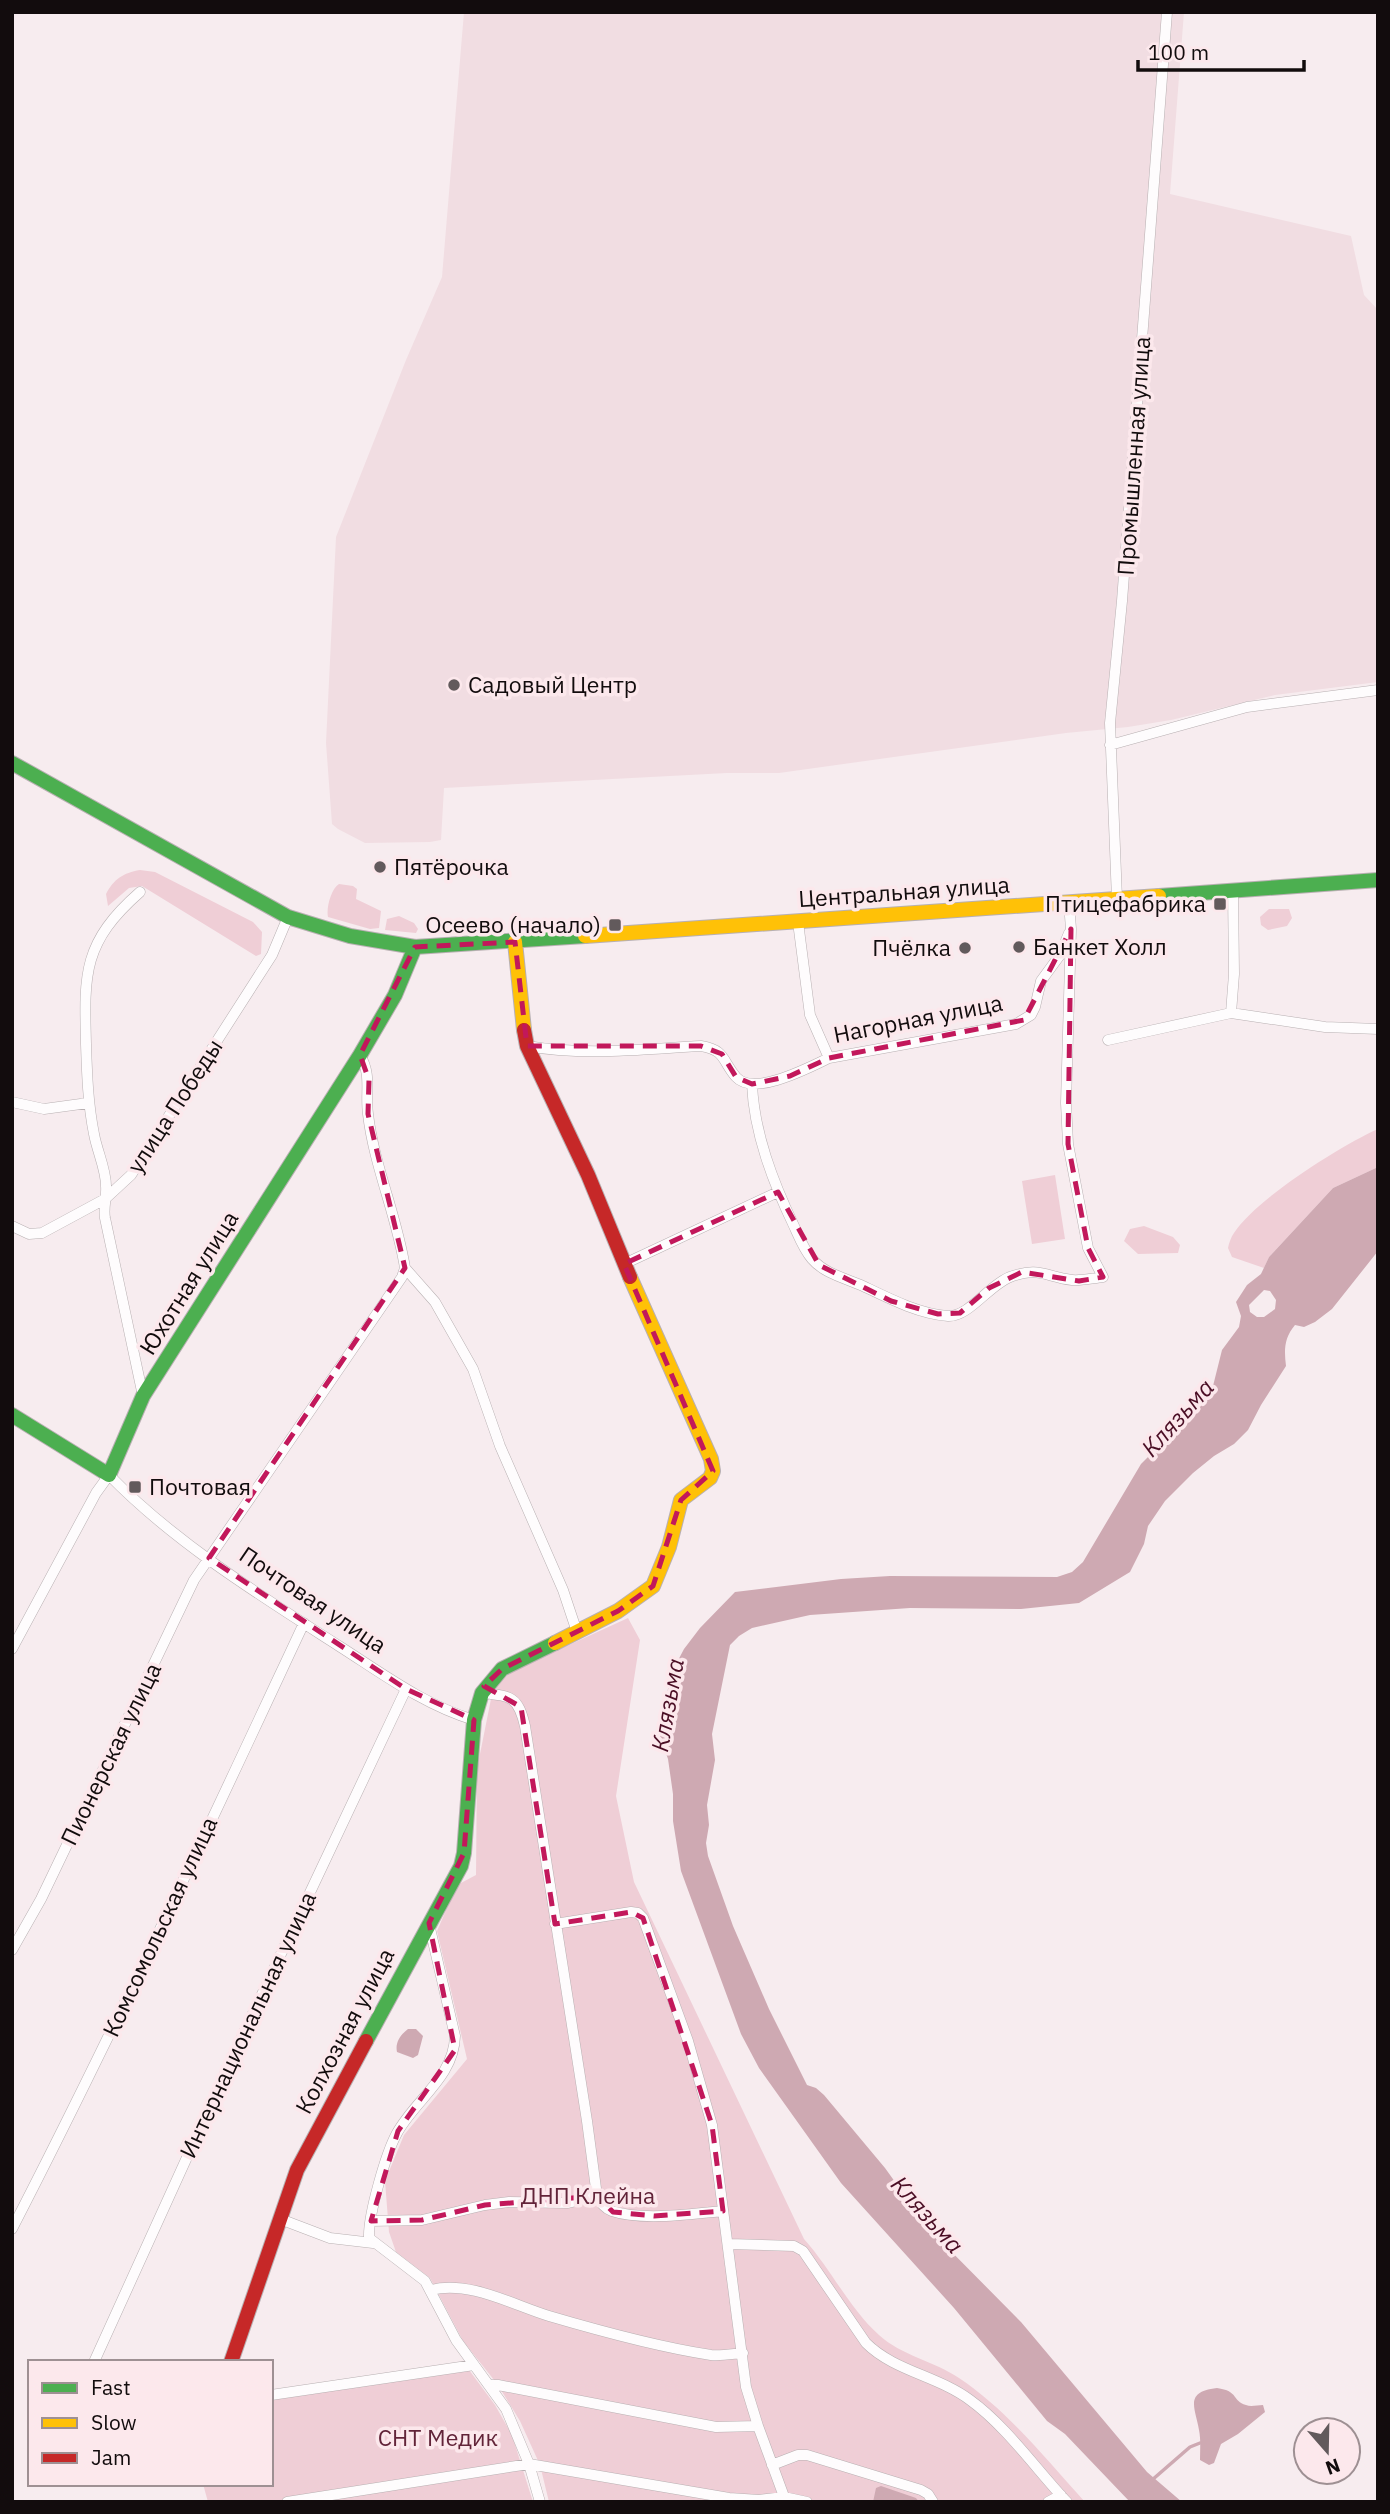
<svg xmlns="http://www.w3.org/2000/svg" width="1390" height="2514" font-family="'IBM Plex Sans',sans-serif">
<rect width="100%" height="100%" fill="#f7ecef"/>
<!-- built -->
<path fill="#f1dde2" d="M464 12H1184L1170 194 1351 236 1364 295 1378 310V682L1275 695 1171 720 1128 727 1066 733 779 773H727L444 788 441 840 430 842 365 843 338 829 332 824 326 743 336 537 406 360 442 277Z"/>
<!-- green -->
<path fill="#efced6" d="M140 870 155 872 253 922 262 932 261 954 256 956 142 886 129 888 108 906 106 894C114 879 123 873 140 870Z
M339 884 353 886 357 889 356 899 381 911 379 928 370 929 328 917C326 908 331 889 339 884Z
M1269 909H1289L1292 918 1287 926 1268 930 1261 925 1260 917Z
M399 916 414 923 418 929 416 933 385 930 387 919Z
M1378 1129V1167L1333 1188 1269 1257 1264 1268 1232 1257 1228 1248C1229 1243 1231 1237 1234 1233 1256 1199 1340 1146 1378 1129Z
M1055 1175 1065 1239 1032 1244 1022 1181Z
M1144 1226 1173 1237 1180 1245 1178 1253 1138 1254 1124 1241 1130 1229Z
M628 1618 640 1640 616 1796 634 1882 804 2239C831 2269 849 2308 879 2335 902 2356 934 2361 959 2378 1006 2409 1047 2460 1085 2502H549L540 2465 520 2421 498 2385 463 2341 430 2278 396 2252 389 2232 385 2181 404 2135 467 2059 437 1931 454 1892 461 1883 476 1875 477 1769 492 1694 500 1682 512 1671Z
M469 2370 495 2405 512 2435 533 2502H208L203 2484H271V2399Z"/>
<!-- water -->
<path fill="#cea9b2" fill-rule="evenodd" d="M1378 1167V1251L1332 1309 1315 1322 1304 1327 1295 1325C1284 1338 1284 1350 1286 1366L1261 1405 1248 1430 1234 1444 1214 1456 1193 1473 1165 1501 1148 1526 1144 1544 1130 1572 1079 1603 1021 1609 910 1608 810 1615 752 1628 739 1636 730 1645 712 1734 715 1760 707 1805 709 1825 706 1843 708 1856 733 1926 769 2009 807 2085 816 2088 824 2095 885 2168 929 2229 1021 2322 1147 2472 1182 2502H1130L1065 2434 1047 2421 954 2308 841 2183 759 2068 741 2034 681 1871 673 1821V1794L668 1759 660 1736 662 1710 674 1668 684 1649 700 1628 735 1592 841 1579 890 1576 1057 1577 1072 1572 1083 1562 1141 1464 1211 1394 1222 1350 1239 1327 1241 1316 1236 1302 1247 1285 1261 1274 1269 1257 1333 1188ZM1264 1290 1270 1291 1276 1300 1275 1309 1264 1317H1257L1250 1312 1249 1305Z
M408 2029H416L423 2036 418 2055 413 2058 397 2052C395 2043 400 2035 408 2029Z
M1217 2388C1239 2391 1232 2401 1246 2405 1251 2407 1257 2405 1263 2405L1265 2412 1238 2434 1221 2444 1214 2463 1209 2465 1200 2460C1200 2450 1201 2440 1199 2430 1195 2407 1184 2392 1217 2388Z
M881 2486 916 2498 919 2502H873L876 2488Z"/>
<g fill="none" stroke-linecap="round" stroke-linejoin="round">
<!-- stream -->
<path stroke="#cea9b2" stroke-width="3.5" d="M1152 2480 1190 2447 1200 2443"/>
<!-- street casing -->
<g stroke="#b8b0b2" stroke-width="11">
<path id="street" d="M1110 745 1247 707 1378 690
M140 892C83 942 84 973 86 1044 87 1075 88 1104 94 1134 97 1151 106 1169 106 1186 107 1197 103 1207 105 1218L143 1396
M1117 899 1110 723 1122 601 1167 12
M798 922 810 1015 829 1058
M1231 1013 1234 974 1233 890
M1108 1040 1231 1013 1325 1027 1378 1029
M527 1046C584 1056 644 1049 701 1046 726 1050 722 1061 736 1077 754 1097 810 1067 829 1058L1016 1024 1031 1015 1035 1007 1041 981 1060 955 1069 933
M752 1084C754 1133 773 1182 794 1226 799 1237 804 1250 812 1259 825 1274 845 1278 863 1286 888 1298 919 1314 948 1316 969 1317 989 1285 1010 1277 1039 1266 1046 1277 1072 1280 1082 1281 1093 1278 1103 1277L1088 1248 1068 1144 1066 1103 1071 929 1069 903
M12 1102 44 1109 88 1103
M12 1226 29 1234 42 1233 105 1199 131 1175 272 955 288 917
M624 1264 778 1192
M405 1268 435 1302 473 1369 500 1446 563 1590 577 1632
M12 1649 96 1493 109 1475C174 1542 261 1596 339 1646 383 1674 424 1705 474 1720
M482 1693C511 1696 518 1696 525 1726L587 2121 597 2196C601 2203 604 2208 612 2211 641 2221 693 2214 723 2211
M429 1924 455 2036C454 2077 416 2099 397 2133 386 2153 368 2215 369 2238L425 2281 456 2340 506 2409 529 2464 540 2502
M555 1924 631 1912 638 1913 643 1918 688 2041 712 2125 746 2387 758 2426 786 2502
M12 1950 41 1899 194 1580 402 1277 405 1268C397 1216 374 1166 368 1114 365 1092 372 1075 360 1055
M280 2219 330 2238 373 2243
M371 2221 422 2220 485 2205 509 2202 568 2203 597 2196
M12 2229C115 2029 209 1826 304 1623
M729 2244 794 2246 803 2251 866 2343C894 2371 938 2376 970 2400 1006 2426 1036 2469 1067 2502
M431 2290C469 2280 513 2305 549 2316 600 2331 658 2347 711 2355 721 2356 732 2354 743 2353
M94 2362 238 2045 406 1689
M489 2385H498L716 2427 758 2426
M271 2395 474 2365
M772 2465 798 2455H807L921 2490 928 2494 933 2502
M287 2502 529 2464 729 2498 759 2500 784 2497 807 2502
M1048 2502 1061 2495"/>
</g>
<!-- fast casing -->
<g stroke="#b8b0b2" stroke-width="16">
<path id="fast" d="M12 763 288 917 350 936 415 947 585 936
M1159 896 1378 880
M12 1415 109 1475 143 1396 360 1055 395 995 415 947
M366 2041 461 1866 464 1853 474 1720 482 1693 502 1669 555 1643"/>
</g>
<!-- slow casing -->
<g stroke="#b8b0b2" stroke-width="16">
<path id="slow" d="M585 936 1159 896
M515 942 524 1030
M555 1643 618 1611 653 1586 669 1547 681 1500 710 1478 713 1471 711 1459 630 1277"/>
</g>
<!-- jam casing -->
<g stroke="#b8b0b2" stroke-width="16">
<path id="jam" d="M524 1030 527 1046 588 1175 630 1277
M231 2362 297 2170 366 2041"/>
</g>
<!-- street -->
<use href="#street" stroke="#fefcfd" stroke-width="10"/>
<!-- fast -->
<use href="#fast" stroke="#4caf50" stroke-width="14"/>
<!-- slow -->
<use href="#slow" stroke="#ffc107" stroke-width="14"/>
<!-- jam -->
<use href="#jam" stroke="#c62828" stroke-width="14"/>
</g>
<!-- marked area -->
<path fill="none" stroke="#c2185b" stroke-width="5" stroke-dasharray="14 9" stroke-linejoin="round" d="M1071 929 1068 1144 1088 1248 1103 1277 1079 1281 1022 1272 989 1288 960 1313 938 1314 891 1301 819 1265 778 1192 624 1264 713 1471 681 1500 653 1586 618 1611 502 1669 484 1686 521 1707 555 1924 631 1912 643 1918 712 2125 723 2211 654 2216 613 2212 597 2196 485 2205 422 2220 371 2221 398 2131 455 2050 429 1923 464 1853 474 1720 406 1689 209 1558 405 1268 368 1114 369 1080 360 1055 415 947 515 942 527 1046H701L722 1054 736 1077 752 1084 790 1076 829 1058 1024 1020Z"/>
<!-- markers -->
<g fill="#625a5c" stroke="#fce8ec" stroke-width="2.5">
<circle cx="454" cy="685" r="7"/>
<circle cx="380" cy="867" r="7"/>
<rect x="1213" y="897" width="14" height="14" rx="3.5"/>
<rect x="608" y="918" width="14" height="14" rx="3.5"/>
<circle cx="1019" cy="947" r="7"/>
<circle cx="965" cy="948" r="7"/>
<rect x="128" y="1480" width="14" height="14" rx="3.5"/>
</g>
<g text-anchor="middle" stroke-width="7" stroke-linejoin="round" paint-order="stroke">
<!-- street labels -->
<g font-size="23" fill="#120c0d" stroke="#fce8ec">
<text transform="translate(1134 456) rotate(-86)" y="8">Промышленная улица</text>
<text transform="translate(904 892) rotate(-4)" y="8">Центральная улица</text>
<text transform="translate(918 1019) rotate(-11)" y="8">Нагорная улица</text>
<text transform="translate(175 1106) rotate(-57)" y="8">улица Победы</text>
<text transform="translate(189 1283) rotate(-58)" y="8">Юхотная улица</text>
<text transform="translate(313 1600) rotate(34)" y="8">Почтовая улица</text>
<text transform="translate(111 1754) rotate(-64)" y="8">Пионерская улица</text>
<text transform="translate(160 1927) rotate(-65)" y="8">Комсомольская улица</text>
<text transform="translate(248 2025) rotate(-65)" y="8">Интернациональная улица</text>
<text transform="translate(345 2031) rotate(-62)" y="8">Колхозная улица</text>
</g>
<!-- poi labels -->
<g font-size="23" fill="#120c0d" stroke="#fce8ec" text-anchor="start">
<text x="468" y="693">Садовый Центр</text>
<text x="394" y="875">Пятёрочка</text>
<text x="1206" y="912" text-anchor="end">Птицефабрика</text>
<text x="601" y="933" text-anchor="end">Осеево (начало)</text>
<text x="1033" y="955">Банкет Холл</text>
<text x="951" y="956" text-anchor="end">Пчёлка</text>
<text x="149" y="1495">Почтовая</text>
</g>
<!-- park labels -->
<g font-size="23" fill="#622439" stroke="#fce8ec">
<text x="588" y="2204">ДНП Клейна</text>
<text x="438" y="2446">СНТ Медик</text>
</g>
<!-- water labels -->
<g font-size="24" font-style="italic" fill="#4b0e25" stroke="#fce8ec">
<text transform="translate(1178 1418) rotate(-48)" y="8">Клязьма</text>
<text transform="translate(668 1705) rotate(-80)" y="8">Клязьма</text>
<text transform="translate(927 2215) rotate(48)" y="8">Клязьма</text>
</g>
</g>
<!-- border -->
<rect width="1390" height="2514" fill="none" stroke="#120c0d" stroke-width="28"/>
<!-- legend -->
<rect x="28" y="2360" width="245" height="126" fill="#fce8ec" stroke="#9e9093" stroke-width="2"/>
<rect x="42" y="2383" width="35" height="10" fill="#4caf50" stroke="#9e9093" stroke-width="2"/>
<text x="91" y="2395" font-size="21" fill="#120c0d">Fast</text>
<rect x="42" y="2418" width="35" height="10" fill="#ffc107" stroke="#9e9093" stroke-width="2"/>
<text x="91" y="2430" font-size="21" fill="#120c0d">Slow</text>
<rect x="42" y="2453" width="35" height="10" fill="#c62828" stroke="#9e9093" stroke-width="2"/>
<text x="91" y="2465" font-size="21" fill="#120c0d">Jam</text>
<!-- north arrow -->
<g transform="translate(1327 2451) rotate(160)"><circle r="33" fill="#fce8ec" stroke="#9e9093" stroke-width="2"/>
<path d="M0-5L12 26L0 18L-12 26Z" fill="#625a5c"/>
<text y="-10" font-size="19" font-weight="bold" text-anchor="middle" fill="#120c0d">N</text>
</g>
<!-- scale -->
<path d="M1138 60v10h166v-10" fill="none" stroke="#120c0d" stroke-width="3.5"/>
<text x="1148" y="60" font-size="21" fill="#120c0d" stroke="#fce8ec" stroke-width="5" paint-order="stroke">100 m</text>
</svg>
